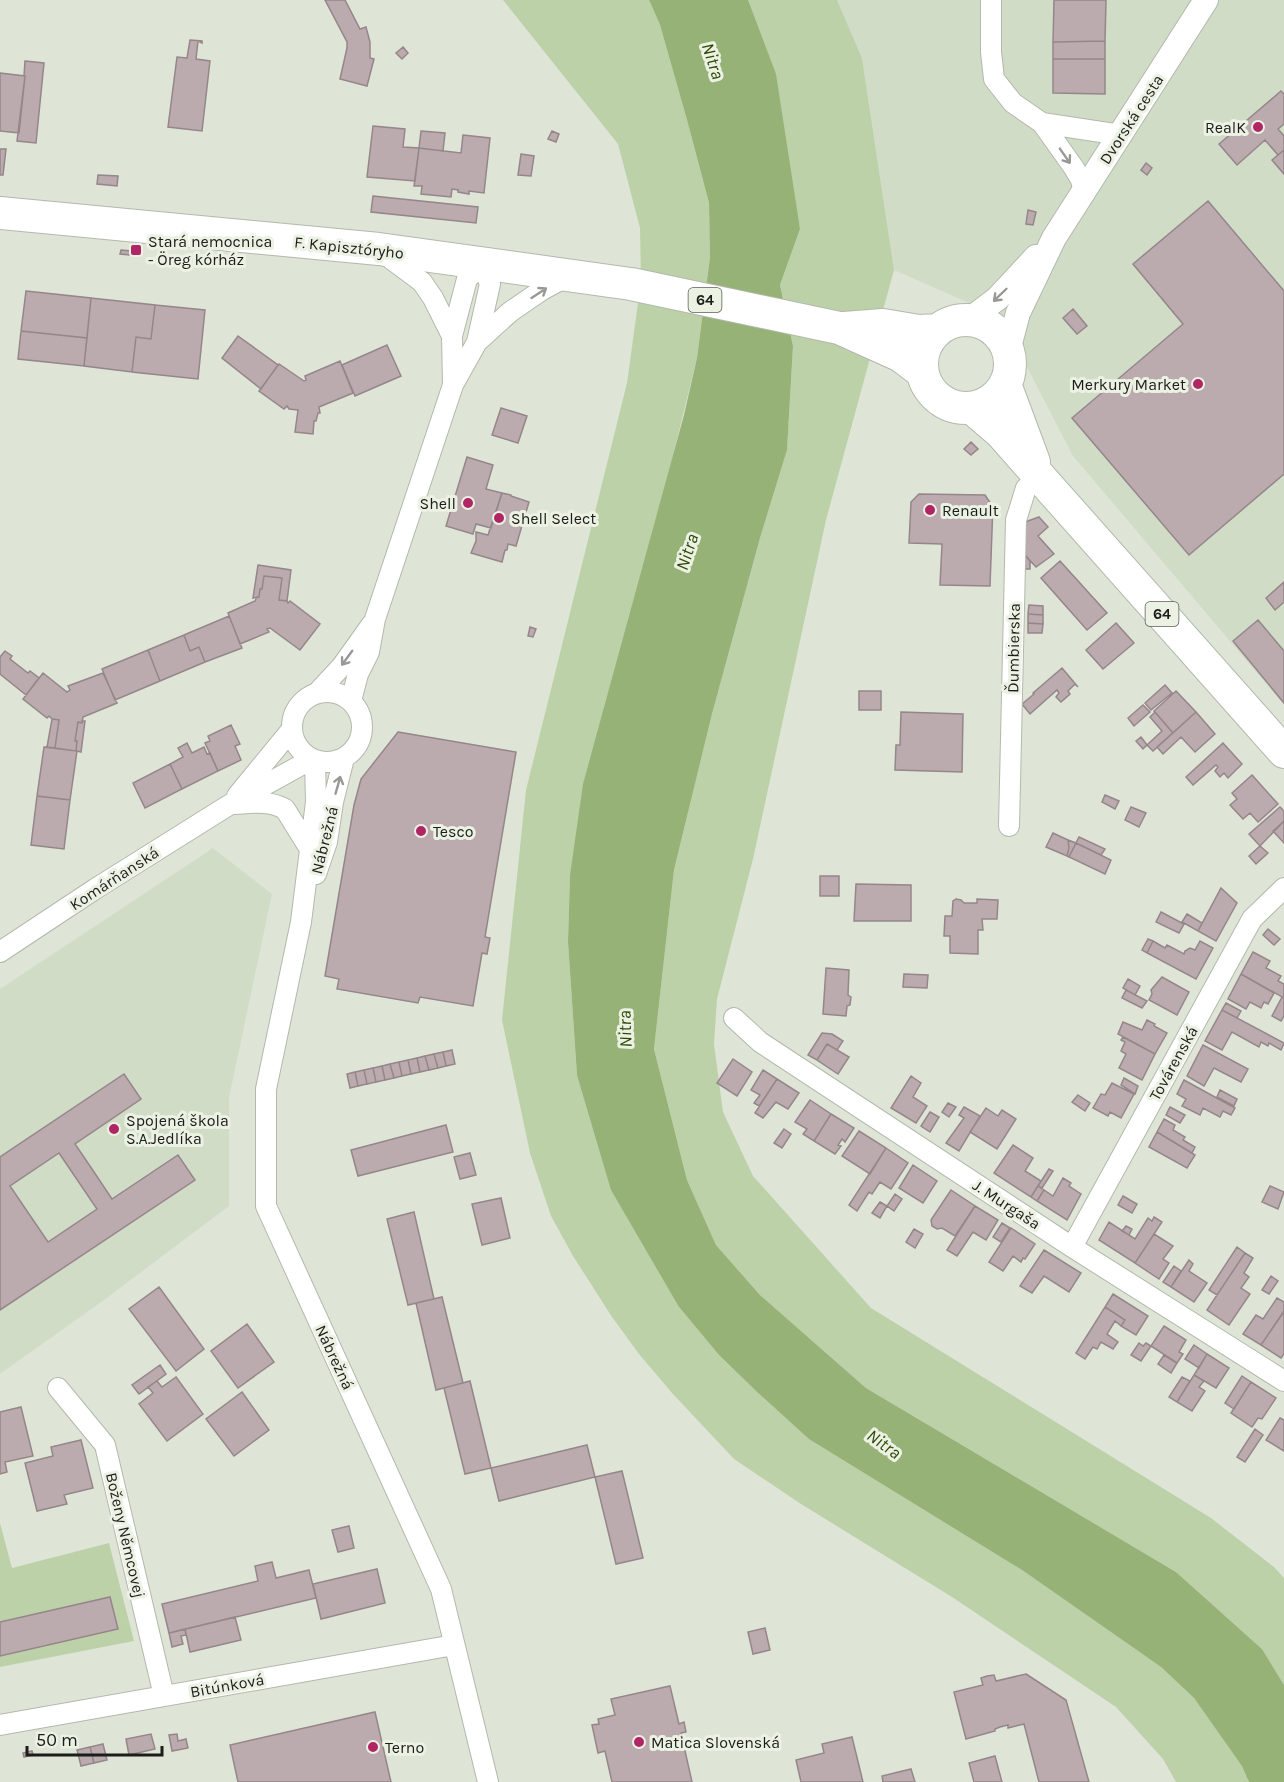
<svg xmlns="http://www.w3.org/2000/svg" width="1284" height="1782" font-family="Karla,sans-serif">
<rect width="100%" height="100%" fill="#dee5d7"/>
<!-- built -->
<path fill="#d1dcc7" d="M837 0H1284V705L1073 456 1001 317 894 270 862 58Z
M213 848 272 894 229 1098V1206L104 1300 0 1374V989Z"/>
<!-- green -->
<path fill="#bdd1a9" d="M503 0H649L660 25 687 120 709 203 710 257 697 358 570 875 568 942 577 1075 679 1307 719 1355 755 1390 1022 1570 1161 1667 1194 1698 1243 1766 1249 1782H1176L1163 1759 1116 1707 952 1597 801 1504 734 1459 672 1393 639 1354 612 1317 573 1256 551 1216 530 1153 502 1020 526 790 627 383 641 281 640 228 618 144Z
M748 0H837L862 58 894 270 826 520 753 859 717 999 714 1044 723 1112 753 1176 871 1308 1211 1518 1274 1567 1284 1578V1685L1262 1649 1176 1572 866 1388 760 1295 716 1245 687 1180 654 1049 674 870 712 714 760 538 787 450 793 346 780 285 800 229Z
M0 1523 12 1568 109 1543 134 1641 0 1667Z"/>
<!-- water -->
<path fill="#96b277" d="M649 0H748L776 74 800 229 780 285 793 346 787 450 760 538 712 714 674 870 654 1049 687 1180 716 1245 760 1295 866 1388 1176 1572 1262 1649 1284 1685V1782H1249L1242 1766 1194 1698 1161 1667 1022 1570 809 1439 755 1390 719 1355 679 1307 611 1190 577 1075 568 942 570 875 583 784 684 415 697 358 710 257 709 203 687 120 660 25Z"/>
<!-- building -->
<path fill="#bbabaf" stroke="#95868a" stroke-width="1.5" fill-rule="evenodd" d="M325 0H345L360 29 366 27 370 42V58L374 59 367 86 340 79 347 48V42Z
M1054 0H1106L1105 41 1053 42Z
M190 40 202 41V43L198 41 196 59 210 61 202 131 168 127 177 57 187 58Z
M1105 41V59H1053V42Z
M403 47 408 53 402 59 396 53Z
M1053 59H1105V94L1053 93Z
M25 61 44 63 36 143 17 141 25 76H24Z
M0 73 25 76 19 133 0 131Z
M1281 91 1284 94V124L1278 129 1284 136V150L1278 155 1265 140 1237 165 1219 144Z
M373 126 405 129 403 147 419 148 415 181 367 177Z
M421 131 445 133 443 151 419 148Z
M552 131 559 134 556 142 548 139Z
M463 135 490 138 484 193 469 191V194L458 192V190L452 189 451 197 421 194 422 186H414L419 148 461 153Z
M0 149H6L3 175H0Z
M1284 150V174L1272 160Z
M521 154 534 156 531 176 518 175Z
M1146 163 1152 168 1147 175 1141 170Z
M98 175 118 176 117 186 97 184Z
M373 196 478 207 476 223 371 212Z
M1208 201 1284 291V474L1189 555 1072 418 1183 324 1133 264Z
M1028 210 1036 212 1033 225 1026 224Z
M121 250 131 251 130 255 120 254Z
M26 291 91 298 87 338 21 331Z
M91 298 155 305 151 339 136 337 132 372 84 366Z
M155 305 205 310 198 379 132 372 136 337 151 339Z
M1073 309 1087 326 1077 334 1063 318Z
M21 331 87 338 84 366 18 359Z
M238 336 278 365 261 389 222 358Z
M387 345 401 376 355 396 342 365Z
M340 361 353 393 319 407 320 413H318L316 421H314L313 434 295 432 298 410 289 409 287 406 284 409 259 391 279 364 304 381 306 380 305 376Z
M501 408 527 416 518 443 492 435Z
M971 442 978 449 971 455 964 449Z
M467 457 493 465 486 489 502 493 491 528 476 524 473 534 446 526Z
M502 493 511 495V496L529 502 516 546 508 544 507 550H505L502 562 471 553 476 541V532L488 535Z
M919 494 985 495 991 504H993L990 586 940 585 942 544 909 543 911 502Z
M1039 517 1048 527 1038 536 1054 554 1036 567 1024 554 1025 522Z
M1024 554 1030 561V569H1024Z
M1060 561 1107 613 1087 630 1041 578Z
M258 565 291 570 287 601 279 600 282 578 264 576 262 589H260L259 597 253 598Z
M264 576 282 578 279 600 287 601 288 603 290 601 320 624 300 650 270 628 267 629 269 632 240 644 228 613 255 601 257 597H259L260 589H262Z
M1284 582V602L1275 610 1266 598Z
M1029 605 1043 606V615L1028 614Z
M1028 614 1043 615V624L1028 623Z
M229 616 242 648 205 662 199 647 190 651 184 635Z
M1258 620 1284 651V703L1233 641Z
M1028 623 1043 624 1042 633H1028Z
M1116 623 1134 643 1103 669 1086 650Z
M530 627 536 629 533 637 528 636Z
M184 635 190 651 199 647 205 662 160 681 148 650Z
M148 650 160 681 115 700 102 669Z
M5 651 12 656 10 659 28 673 30 671 39 678 26 695 0 674V657Z
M1062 668 1078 687 1075 684 1068 691 1070 694 1061 702 1056 697 1059 693 1057 690 1030 714 1022 704 1034 694 1033 693Z
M43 673 67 692 70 690 68 686 103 673 117 703 83 717 82 723 78 722 75 741H77L76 751 55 748 59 720 52 719 49 716 47 718 23 699Z
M1165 685 1172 693 1151 710 1145 703Z
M859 691H881V710H859Z
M1176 691 1196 712 1173 733 1154 711Z
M1143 705 1150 712 1134 726 1128 718Z
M901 712 963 714 962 772 895 770 896 745H900Z
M1155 712 1173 733 1153 751 1147 745 1162 731 1150 717Z
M1196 712 1215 734 1195 752 1181 737 1163 754 1157 747Z
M52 719 59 720 55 748 47 747Z
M82 721H85L81 752 77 751H76L77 741H75L78 722 82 723Z
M231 725 240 744 235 746 241 760 218 771 205 743 210 741 208 736Z
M398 732 516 752 485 937 490 938 487 954 482 953 473 1006 420 997 418 1003 337 989 339 979 325 976 354 805 361 779Z
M1141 737 1147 745 1143 749 1136 741Z
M187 743 192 753 204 747 207 754 210 753 218 771 182 789 170 764 183 757 178 748Z
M1223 743 1242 764 1228 778 1224 773 1220 777 1215 771 1218 767 1216 765 1193 785 1186 777Z
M44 747 77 751 70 800 37 796Z
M170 764 182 789 145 808 133 783Z
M1252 775 1278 804 1258 822 1250 813 1243 819 1230 805 1237 799 1232 793Z
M1105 795 1119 801 1115 809 1102 802Z
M37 796 70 800 64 849 31 845Z
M1131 807 1146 813 1139 827 1125 820Z
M1280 807 1284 811V821L1260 846 1249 834Z
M1284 821V843L1273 831Z
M1053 833 1068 840 1069 848 1067 856 1046 847Z
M1079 837 1105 849 1101 855 1076 843Z
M1068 840 1076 843 1069 857 1067 856 1069 848Z
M1076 843 1111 860 1105 874 1069 857Z
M1260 846 1268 853 1256 864 1249 856Z
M820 876H839V896H820Z
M856 884 911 885V921H854Z
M1221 888 1237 903 1216 941 1198 931Z
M956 899 961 900 964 903H977V899L998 900 997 919H982L983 930H978V954L950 953V936H944L945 916H952L953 901Z
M1161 912 1184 924 1179 933 1156 922Z
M1187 914 1202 923 1198 931 1182 922Z
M1268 929 1280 939 1274 945 1263 935Z
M1148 939 1153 941 1147 953 1142 950Z
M1153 941 1165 948 1167 945 1184 954 1185 951 1190 948 1195 950 1200 941 1213 948 1196 979 1147 953Z
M1253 952 1270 961 1266 968 1281 976 1278 981 1284 984V998L1241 974Z
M826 968 849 970 848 995 851 997 850 1005 847 1006 846 1016 823 1014Z
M904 974 928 975 927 988 903 987Z
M1241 974 1274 993 1268 1004 1264 1002 1261 1008 1250 1002 1246 1009 1228 999Z
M1162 977 1189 992 1177 1015 1149 1000 1152 994 1151 990Z
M1128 979 1140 986 1135 995 1123 988Z
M1126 990 1147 1001 1142 1008 1122 998Z
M1282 997 1284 998V1016L1281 1021 1272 1016Z
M1226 1003 1241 1011 1237 1018 1222 1010Z
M1222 1010 1284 1043 1281 1050 1269 1043 1268 1046 1261 1042 1259 1047 1232 1032 1222 1050 1205 1041Z
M1147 1020 1155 1024 1154 1026 1167 1033 1155 1054 1118 1034 1123 1022 1142 1030Z
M822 1033 832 1034 843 1041 837 1050 827 1044 817 1060 808 1055Z
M1123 1037 1155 1054 1142 1080 1119 1068 1126 1054 1121 1051 1125 1042 1121 1040Z
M827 1044 849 1057 838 1074 817 1060Z
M1203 1045 1248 1069 1241 1082 1214 1068 1204 1086 1187 1076Z
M452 1050 455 1064 446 1066 443 1052Z
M443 1052 446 1066 438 1068 434 1054Z
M434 1054 438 1068 429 1070 425 1056Z
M425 1056 429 1070 420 1072 417 1058Z
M417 1058 420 1072 411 1074 408 1060Z
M733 1059 752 1072 737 1096 717 1083Z
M408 1060 411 1074 402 1076 399 1062Z
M399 1062 402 1076 394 1078 390 1064Z
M390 1064 394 1078 385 1080 382 1066Z
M382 1066 385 1080 376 1082 373 1068Z
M373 1068 376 1082 367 1084 364 1070Z
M364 1070 367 1084 358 1086 355 1072Z
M763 1070 777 1079 759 1106 754 1103 760 1095 751 1090Z
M355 1072 358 1086 350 1088 347 1074Z
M124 1074 141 1099 75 1144 94 1172 112 1199 178 1155 195 1180 0 1310V1157ZM59 1153 97 1209 48 1242 10 1186Z
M911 1076 921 1083 913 1097 927 1106 916 1123 891 1108Z
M1124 1078 1138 1086 1135 1094 1121 1085Z
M777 1079 799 1093 788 1109 776 1102 763 1118 755 1113Z
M1184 1080 1235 1108 1231 1115 1223 1111 1220 1117 1203 1108 1200 1115 1182 1106 1186 1099 1177 1094Z
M1112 1083 1134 1094 1121 1118 1110 1112 1108 1116 1093 1108 1101 1094 1105 1095Z
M1220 1090 1237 1099 1234 1106 1217 1097Z
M1078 1095 1090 1103 1085 1111 1072 1102Z
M810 1100 831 1114 814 1141 803 1134 807 1129 795 1122Z
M948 1103 956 1107 949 1117 942 1112Z
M964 1107 980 1116 959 1151 946 1143 964 1118 959 1115Z
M1170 1107 1185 1115 1180 1123 1166 1115Z
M986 1108 998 1116 1002 1110 1016 1119 997 1149 970 1132Z
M930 1112 939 1117 930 1132 921 1126Z
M831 1114 854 1128 845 1142 842 1139 838 1145 841 1146 835 1154 814 1141Z
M1164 1119 1175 1125 1173 1130 1185 1137 1183 1140 1195 1147 1192 1153 1157 1132Z
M446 1125 453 1152 358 1176 351 1150Z
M784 1129 791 1134 782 1148 774 1143Z
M859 1131 886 1148 870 1174 842 1156Z
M1157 1132 1195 1155 1187 1168 1149 1147Z
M1013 1145 1033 1158 1025 1171 1041 1181 1031 1197 994 1173Z
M886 1148 908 1163 891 1189 880 1182 872 1194 869 1192 857 1211 849 1205Z
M470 1153 476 1175 460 1179 454 1157Z
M913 1165 937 1181 923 1203 899 1188Z
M1049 1169 1053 1171 1042 1188 1038 1186Z
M1063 1178 1071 1183 1069 1186 1081 1194 1067 1220 1037 1201 1044 1190 1053 1196Z
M1038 1186 1044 1190 1037 1201 1031 1197Z
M1270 1186 1284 1192 1278 1209 1262 1202Z
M951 1190 975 1206 955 1236 942 1228 937 1229 932 1226 931 1220Z
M895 1194 902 1199 894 1211 887 1206Z
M1123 1196 1137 1204 1132 1213 1118 1205Z
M501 1198 510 1238 482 1245 472 1204Z
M880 1202 887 1206 880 1218 872 1213Z
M975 1206 998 1220 986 1240 973 1232 957 1256 947 1250Z
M414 1212 434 1299 408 1305 387 1219Z
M1154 1217 1162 1222 1135 1263 1099 1240 1109 1222 1135 1239 1148 1218 1152 1221Z
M1002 1223 1010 1228 1001 1242 993 1237Z
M1126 1226 1132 1229 1129 1235 1122 1231Z
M1011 1228 1035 1244 1025 1259 1023 1258 1021 1262 1013 1256 1003 1271 989 1262Z
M914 1229 923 1234 915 1248 906 1242Z
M1154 1234 1173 1246 1163 1259 1169 1263 1159 1279 1135 1263Z
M1237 1247 1245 1253 1217 1295 1209 1290Z
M1044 1250 1081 1273 1069 1292 1044 1276 1032 1293 1020 1286Z
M1245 1253 1253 1258 1244 1273 1249 1277 1241 1288 1250 1294 1229 1325 1207 1310Z
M1189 1260 1193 1264 1189 1271 1207 1283 1194 1302 1171 1287Z
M1174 1266 1181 1271 1171 1287 1163 1282Z
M1271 1276 1278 1281 1269 1294 1262 1290Z
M159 1287 204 1349 176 1371 129 1309Z
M1113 1294 1148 1316 1136 1335 1121 1326 1125 1320 1105 1307Z
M442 1297 463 1383 436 1390 416 1303Z
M1277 1298 1284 1302V1311L1261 1345 1243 1334 1256 1315 1263 1319Z
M1105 1307 1125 1320 1121 1326 1115 1321 1107 1334 1118 1342 1113 1349 1101 1342 1097 1349 1093 1347 1085 1359 1076 1353Z
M1283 1313 1284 1314V1354L1281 1358 1261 1345Z
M247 1324 274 1362 238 1388 211 1351Z
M1164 1326 1186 1340 1179 1352 1183 1354 1177 1363 1151 1346Z
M1139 1343 1143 1346 1146 1343 1151 1346 1141 1361 1131 1355Z
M1194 1345 1207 1354 1199 1368 1185 1359Z
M1207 1354 1229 1368 1216 1388 1194 1375Z
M1164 1355 1177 1363 1171 1373 1158 1364Z
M160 1365 166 1374 139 1394 132 1385Z
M1194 1375 1204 1381 1199 1387 1205 1391 1192 1411 1177 1402Z
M1242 1376 1251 1382 1234 1409 1225 1403Z
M176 1377 203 1414 167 1441 139 1404 153 1393 148 1387 157 1381 162 1387Z
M1182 1377 1190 1381 1177 1402 1169 1397Z
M470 1381 491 1468 465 1474 444 1388Z
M1251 1382 1276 1398 1262 1419 1258 1418 1252 1427 1231 1413Z
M242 1392 269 1430 234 1456 206 1419Z
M21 1407 33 1456 5 1462 7 1472 0 1474V1412Z
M1280 1418 1284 1420V1451L1266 1440Z
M1255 1429 1263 1435 1245 1462 1237 1457Z
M81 1440 93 1488 64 1495 67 1504 37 1511 25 1463 53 1456 51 1447Z
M587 1445 595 1477 499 1501 491 1468Z
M622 1471 643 1558 616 1564 595 1477Z
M349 1526 354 1548 338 1552 332 1530Z
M272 1562 276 1578 309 1570 316 1598 169 1633 162 1604 258 1581 255 1566Z
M377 1569 385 1603 321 1619 313 1584Z
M110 1597 118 1629 0 1656V1622Z
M235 1617 241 1640 190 1652 185 1629Z
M765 1628 770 1650 753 1654 748 1632Z
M185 1629 186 1635 181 1636 183 1644 172 1647 169 1633Z
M1026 1674 1066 1700 1089 1782H1039L1024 1724 1008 1728V1725L1000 1727 995 1729V1731L966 1739 954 1692 983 1685 981 1678 987 1676 994 1675 996 1681Z
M670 1686 679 1724 684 1722 686 1732 681 1733 692 1782H612L605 1751 598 1753 592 1725 599 1724 598 1719 615 1715 611 1699Z
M375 1712 391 1782H238L230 1745Z
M151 1734 155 1749 129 1755 126 1739Z
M177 1734 178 1741 186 1739 188 1748 172 1751 169 1735Z
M852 1737 863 1782H801L796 1760 824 1753 822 1744Z
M103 1744 107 1760 94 1763 90 1747Z
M90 1747 94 1763 81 1766 77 1750Z
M32 1751 33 1755 24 1757 23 1753Z
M995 1756 1002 1782H974L969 1763Z
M911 1769 915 1782H883L882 1776Z"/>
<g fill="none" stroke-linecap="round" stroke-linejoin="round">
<!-- minor casing -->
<g stroke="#b2b9ac" stroke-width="22">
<path id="minor" d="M991 0V52L994 79 1013 103 1042 123 1074 168 1081 180 1084 191
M1042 123 1121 135
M383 253 422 282 433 298 452 336
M477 342 510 312 542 290 568 276
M292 727a35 35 0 1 1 70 0a35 35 0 1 1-70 0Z
M316 694 342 666 372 624
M351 701 358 674 369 652 375 619 453 385 477 342 490 284 482 264 467 279 452 336 453 385
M315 760 316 802 301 922 266 1089V1206L441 1589 488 1782
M237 796 292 729
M235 804C252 803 269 800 285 809L311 851
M1009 826 1016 520 1026 488 1040 476
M316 874 327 842 333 802 344 758
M0 952 95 889 229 805 312 759
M734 1018 760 1042 1072 1247 1284 1381
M1072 1247 1252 919 1284 888
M58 1388 105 1445 164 1696
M0 1725 454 1645"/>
</g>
<!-- tertiary casing -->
<g stroke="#b2b9ac" stroke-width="26">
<path id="tertiary" d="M969 320 998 298 1036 257
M1008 351 1018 313 1054 238 1206 0"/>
</g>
<!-- primary casing -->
<g stroke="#b2b9ac" stroke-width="34">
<path id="primary" d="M0 213 379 249 631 284 839 328 901 356 922 372
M922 364a44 44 0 1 1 88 0a44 44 0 1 1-88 0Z
M844 328 883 325 919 331 938 330
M1005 384 1034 462
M972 408 1000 432 1284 752"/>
</g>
<!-- minor -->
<use href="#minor" stroke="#fff" stroke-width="20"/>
<!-- tertiary -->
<use href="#tertiary" stroke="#fff" stroke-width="24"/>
<!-- primary -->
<use href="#primary" stroke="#fff" stroke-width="32"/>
</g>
<!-- one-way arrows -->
<defs><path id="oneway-shaft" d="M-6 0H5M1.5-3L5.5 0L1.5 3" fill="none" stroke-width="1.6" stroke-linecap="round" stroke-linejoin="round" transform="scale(1.5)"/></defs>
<g stroke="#989997">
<use href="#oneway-shaft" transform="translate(1065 156) rotate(55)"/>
<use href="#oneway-shaft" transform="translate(539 293) rotate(-33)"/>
<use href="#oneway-shaft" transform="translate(1000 295) rotate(136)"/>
<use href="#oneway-shaft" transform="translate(347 658) rotate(126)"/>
<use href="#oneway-shaft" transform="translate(338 785) rotate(-74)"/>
</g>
<!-- markers -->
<g fill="#b02563" stroke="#ebf2e4" stroke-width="2">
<circle cx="1258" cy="127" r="6"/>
<rect x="130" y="244" width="12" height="12" rx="3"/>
<circle cx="1198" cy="384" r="6"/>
<circle cx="468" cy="503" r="6"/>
<circle cx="930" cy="510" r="6"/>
<circle cx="499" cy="518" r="6"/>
<circle cx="421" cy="831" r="6"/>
<circle cx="114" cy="1129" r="6"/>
<circle cx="639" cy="1742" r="6"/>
<circle cx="373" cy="1747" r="6"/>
</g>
<g text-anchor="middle" stroke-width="6" stroke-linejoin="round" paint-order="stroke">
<!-- shield labels -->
<g fill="#ebf2e4" stroke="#595d55" stroke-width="1.5">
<rect x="688.5" y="288" width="33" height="24" rx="4.5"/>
<rect x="1145.5" y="602" width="33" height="24" rx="4.5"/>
</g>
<g font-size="15" font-weight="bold" fill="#1b1d18">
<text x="705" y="305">64</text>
<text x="1162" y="619">64</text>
</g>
<!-- street labels -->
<g font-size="16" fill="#1b1d18" stroke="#ebf2e4">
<text transform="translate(1131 119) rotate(-57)" y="6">Dvorská cesta</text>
<text transform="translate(349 247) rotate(6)" y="6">F. Kapisztóryho</text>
<text transform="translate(1013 648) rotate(-89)" y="6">Ďumbierska</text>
<text transform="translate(324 840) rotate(-76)" y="6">Nábrežná</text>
<text transform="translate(114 878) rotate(-33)" y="6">Komárňanská</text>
<text transform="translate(1173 1063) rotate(-61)" y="6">Továrenská</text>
<text transform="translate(1007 1204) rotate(33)" y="6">J. Murgaša</text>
<text transform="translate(335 1357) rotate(65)" y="6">Nábrežná</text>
<text transform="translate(126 1535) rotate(77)" y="6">Boženy Němcovej</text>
<text transform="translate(227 1685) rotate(-10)" y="6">Bitúnková</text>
</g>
<!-- poi labels -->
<g font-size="16" fill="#1b1d18" stroke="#ebf2e4" text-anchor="start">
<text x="1246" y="133" text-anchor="end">RealK</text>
<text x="148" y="247">Stará nemocnica<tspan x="148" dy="18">- Öreg kórház</tspan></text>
<text x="1186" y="390" text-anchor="end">Merkury Market</text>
<text x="456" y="509" text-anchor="end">Shell</text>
<text x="942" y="516">Renault</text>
<text x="511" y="524">Shell Select</text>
<text x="433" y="837">Tesco</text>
<text x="126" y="1126">Spojená škola<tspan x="126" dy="18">S.A.Jedlíka</tspan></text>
<text x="651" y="1748">Matica Slovenská</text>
<text x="385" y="1753">Terno</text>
</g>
<!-- water labels -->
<g font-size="18" font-style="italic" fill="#314907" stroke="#ebf2e4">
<text transform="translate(713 61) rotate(72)" y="6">Nitra</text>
<text transform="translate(687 552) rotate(-72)" y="6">Nitra</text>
<text transform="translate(625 1029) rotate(-92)" y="6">Nitra</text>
<text transform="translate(884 1444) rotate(36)" y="6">Nitra</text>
</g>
</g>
<!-- scale -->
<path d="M27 1746v9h135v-9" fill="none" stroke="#1b1d18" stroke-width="3"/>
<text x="36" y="1746" font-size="18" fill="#1b1d18" stroke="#ebf2e4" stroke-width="4.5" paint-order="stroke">50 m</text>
</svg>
